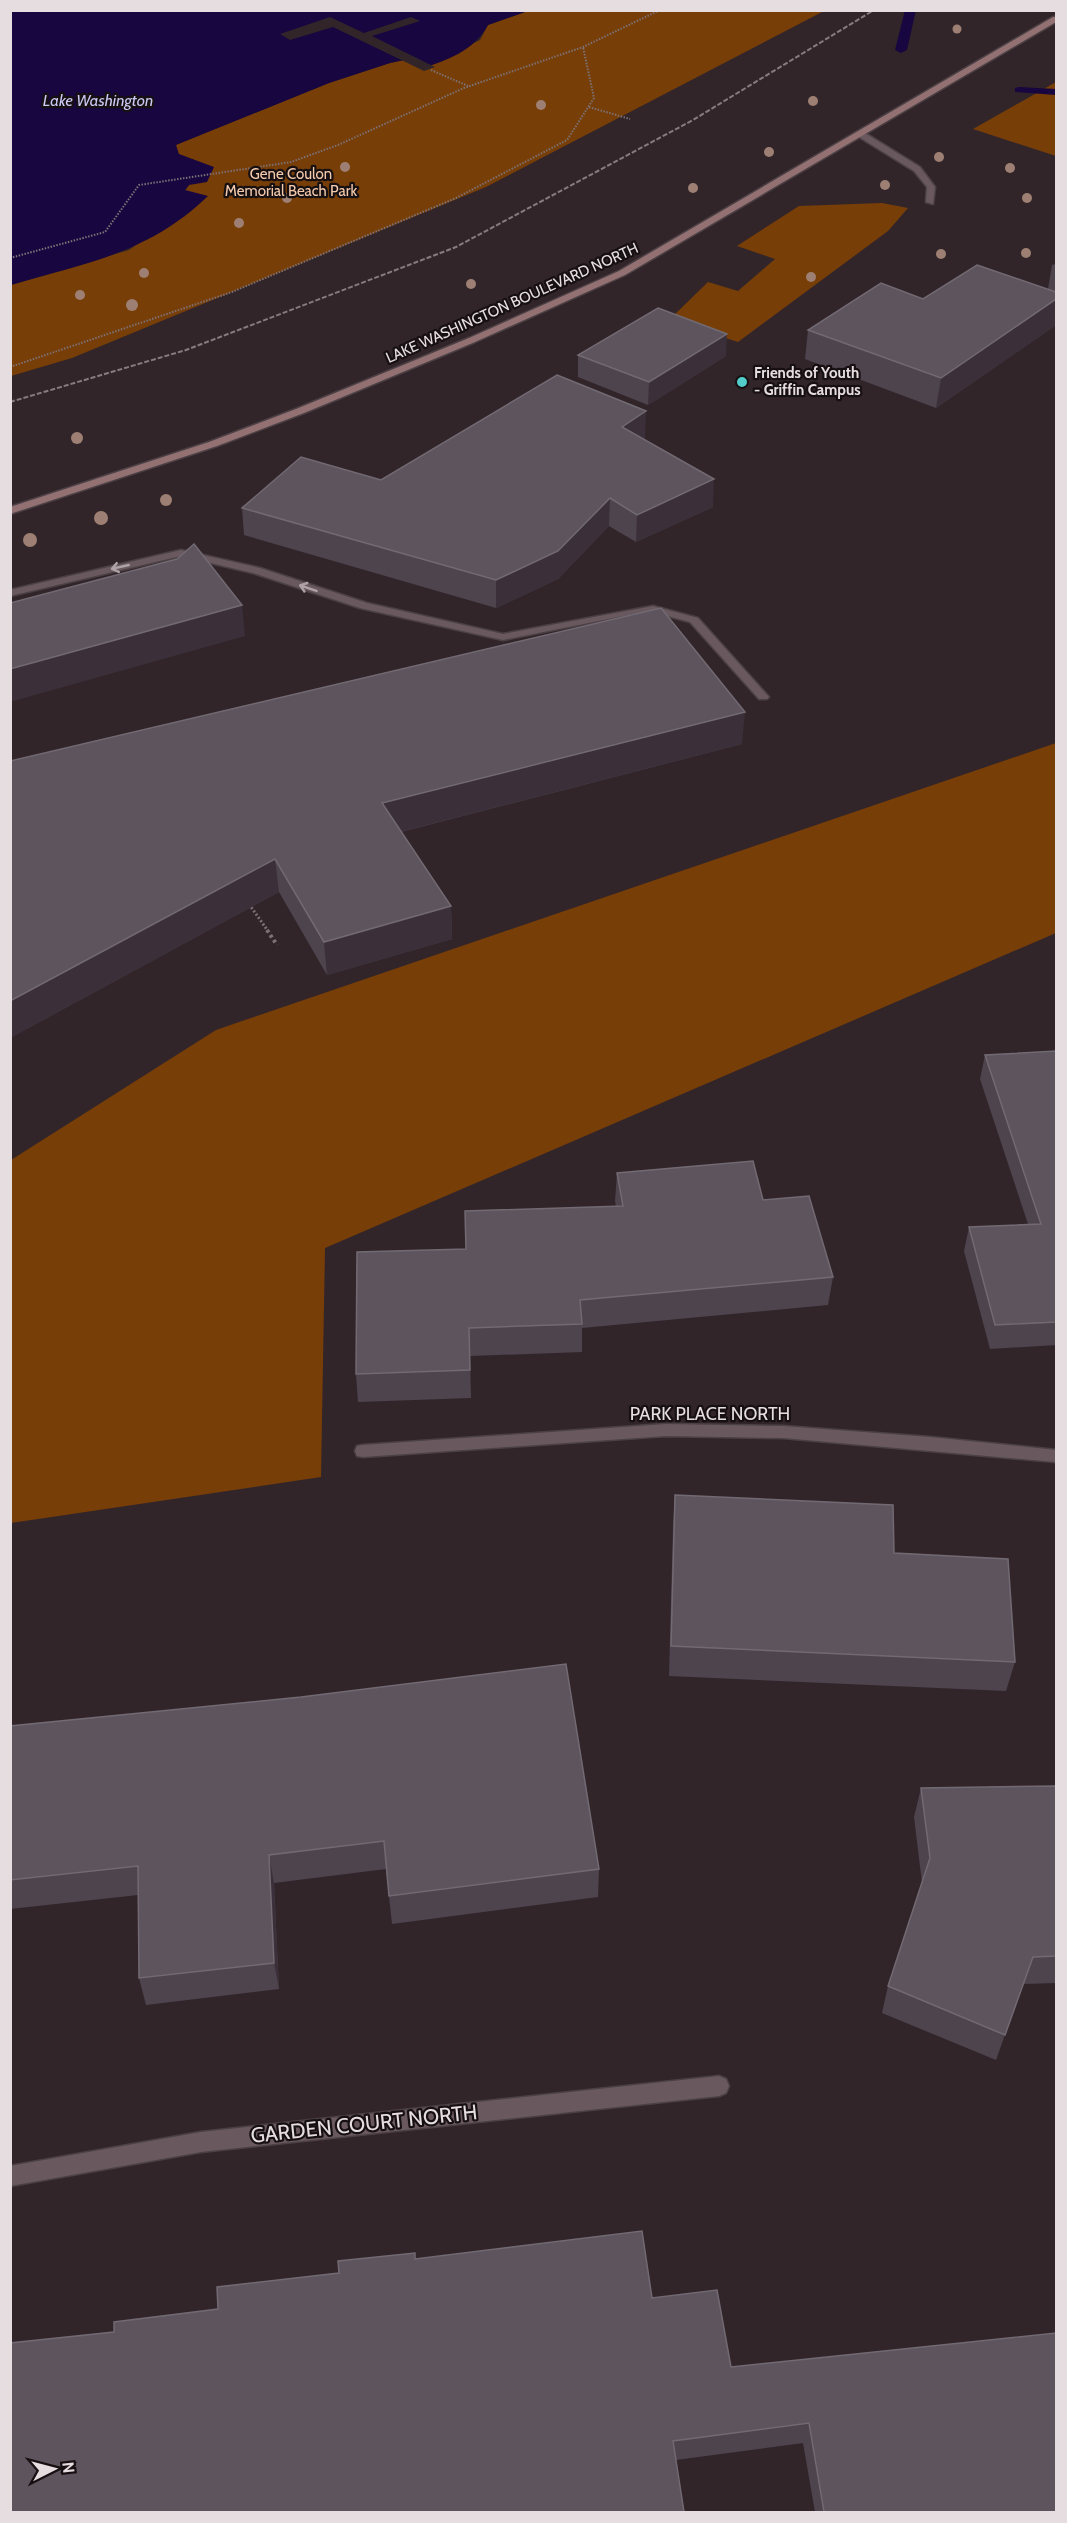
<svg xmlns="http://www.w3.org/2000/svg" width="1067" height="2523" font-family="Cabin,sans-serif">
<rect width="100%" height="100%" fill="#32252a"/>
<!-- green -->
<path fill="#783e07" d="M528 11H824L486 187 72 358 11 376V285L129 250 207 196 185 191 189 185 175 145 329 83 390 63 404 60 421 69 480 40 488 25Z
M1056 82V156L973 129Z
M882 203 908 208 888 231 738 342 669 320 708 282 738 291 775 259 737 246 799 206Z
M1056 743V933L325 1248 321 1477 11 1523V1160L216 1030Z"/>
<!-- water -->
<path fill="#17063f" d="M11 11H528L488 25C474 51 447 60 421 69L404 60 390 63 329 83 176 145 179 154 214 167 207 182 189 185 185 190 208 196C149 253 86 263 11 285Z"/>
<!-- pier -->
<path fill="#32252a" d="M330 17 364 33 411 17 420 21 372 36 435 67 424 71 333 27 290 40 280 34Z"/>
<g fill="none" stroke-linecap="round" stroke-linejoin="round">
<!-- stream -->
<path fill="#17063f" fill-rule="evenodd" d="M905 10H916L907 50 901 53 895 50Z
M1019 87 1056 89V95L1015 92V88Z"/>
<!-- lane casing -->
<g stroke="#4b4044" stroke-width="3">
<path id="lane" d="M859 133H865L920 167 935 187 933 204 926 202 927 187 914 171 859 137Z
M181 550 260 568 367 603 503 634 653 606 698 618 769 697 767 699H759L690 622 649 611 503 640 360 608 253 573 181 556 10 596V590Z"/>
</g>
<!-- street casing -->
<g stroke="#4b4044" stroke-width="3">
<path id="street" d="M666 1424 783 1426 930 1437 1056 1450V1462L783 1438 666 1436 363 1457 357 1456 355 1451 357 1446 363 1445Z
M719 2076 726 2079 729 2086 726 2093 719 2096 201 2152 10 2186V2166L201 2132Z"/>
</g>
<!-- secondary casing -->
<g stroke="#4b4044" stroke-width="3">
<path id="secondary" d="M1053 17H1056V22L625 275 475 342 304 413 217 446 10 514V507L209 442 296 409 469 338 619 271Z"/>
</g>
<!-- path-far2 -->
<path stroke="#7c7175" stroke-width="2" stroke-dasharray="1.5 1.5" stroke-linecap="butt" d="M431 70 468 86
M589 107 630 119
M10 258 105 232 139 185 291 162 338 145 464 88 583 47 660 10
M10 367 232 292 456 198 567 140 594 98 583 47"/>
<!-- path-far1 -->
<path stroke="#7c7175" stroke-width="3" stroke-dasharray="2 2" stroke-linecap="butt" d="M249 904 268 931"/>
<!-- path -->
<path stroke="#7c7175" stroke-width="4" stroke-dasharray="3 3" stroke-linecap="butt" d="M267 930 277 945"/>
<!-- lane -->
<use href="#lane" fill="#69595f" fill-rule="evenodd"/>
<!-- street -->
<use href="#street" fill="#69595f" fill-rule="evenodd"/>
<!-- secondary -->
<use href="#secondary" fill="#937072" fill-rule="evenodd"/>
<!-- rail -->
<path stroke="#867b80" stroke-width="2" stroke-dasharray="5 2" stroke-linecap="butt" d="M10 402 186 350 456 247 693 120 874 10"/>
</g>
<!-- trees -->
<g fill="#9d8073">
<circle cx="957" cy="29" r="4.5"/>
<circle cx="813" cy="101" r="5"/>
<circle cx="541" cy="105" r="5"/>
<circle cx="769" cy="152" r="5"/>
<circle cx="939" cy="157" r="5"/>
<circle cx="345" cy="167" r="5"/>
<circle cx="1010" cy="168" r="5"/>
<circle cx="885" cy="185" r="5"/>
<circle cx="693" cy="188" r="5"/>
<circle cx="287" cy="198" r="5"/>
<circle cx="1027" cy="198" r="5"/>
<circle cx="239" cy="223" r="5"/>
<circle cx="1026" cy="253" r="5"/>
<circle cx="941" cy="254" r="5"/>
<circle cx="144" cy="273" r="5"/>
<circle cx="811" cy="277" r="5"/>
<circle cx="471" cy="284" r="5"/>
<circle cx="80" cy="295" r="5"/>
<circle cx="132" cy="305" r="6"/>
<circle cx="77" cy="438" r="6"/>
<circle cx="166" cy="500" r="6"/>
<circle cx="101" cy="518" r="7"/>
<circle cx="30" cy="540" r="7"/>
</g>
<!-- wall -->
<path fill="#4d444e" d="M1056 264V325L936 408 805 359 808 330 923 299 1048 289 1052 265Z
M578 355 726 356 648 405 578 377Z
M645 438 644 439 713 507 636 542 609 526 558 579 496 608 244 535 242 508 381 480Z
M742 744 401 832 451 906 452 939 327 975 279 892 10 1038V761Z
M1056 1051V1345L990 1349 964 1251 969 1227 1028 1224 980 1079 985 1055Z
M617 1173 763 1200 833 1277 828 1305 582 1328V1352L470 1356 471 1398 358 1402 356 1374 466 1249 616 1206 615 1201Z
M675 1495 894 1553 1015 1662 1006 1691 669 1676 673 1526Z
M10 1726 599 1869 598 1897 392 1924 386 1869 274 1883 279 1989 146 2005 139 1978 138 1895 10 1909Z
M1056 1786V1983L1023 1984 996 2060 882 2013 888 1986 922 1883 914 1817 921 1788Z
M416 2259 652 2298 731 2367 1056 2512H815L803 2443 676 2460 114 2332 218 2309 339 2273Z"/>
<!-- shaded-wall -->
<path fill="#3b3039" d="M1056 299V325L936 408 941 378Z
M727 334 726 356 648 405 649 382Z
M646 411 645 438 621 454 622 427Z
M714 479 713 507 636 542 637 515Z
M610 498 609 526 558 579 496 608V580Z
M242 605 245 636 10 702V669Z
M745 712 742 744 384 836 382 803Z
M275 859 279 892 10 1038V1001Z
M451 906 452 939 327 975 324 942Z
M269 1855 274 1883 279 1989 274 1963Z"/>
<!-- building -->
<path fill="#5d545e" stroke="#726a72" stroke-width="1.5" d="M977 265 1056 292V299L941 378 808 330 881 283 923 299Z
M658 308 727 334 649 382 578 355Z
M557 375 646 411 622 427 714 479 637 515 610 498 558 551 496 580 242 508 301 457 381 480Z
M194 544 242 605 10 669V603L177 559Z
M661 608 745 712 382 803 451 906 324 942 275 859 10 1001V761Z
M1056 1051V1322L995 1325 969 1227 1041 1224 985 1055Z
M753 1161 763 1200 809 1196 833 1277 580 1300 582 1324 469 1328 470 1370 356 1374 357 1252 466 1249 465 1211 623 1206 617 1173Z
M675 1495 893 1505 894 1553 1008 1559 1015 1662 671 1646Z
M566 1664 599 1869 389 1896 384 1841 269 1855 274 1963 139 1978 138 1866 10 1880V1726L301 1697Z
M1056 1786V1956L1033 1957 1005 2035 888 1986 930 1858 921 1788Z
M642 2231 652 2298 717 2290 731 2367 1056 2333V2512H824L809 2423 673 2441 684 2512H10V2343L114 2332V2322L218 2309 217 2287 339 2273 338 2261 415 2253V2259Z"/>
<!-- one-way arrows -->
<defs><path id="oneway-shaft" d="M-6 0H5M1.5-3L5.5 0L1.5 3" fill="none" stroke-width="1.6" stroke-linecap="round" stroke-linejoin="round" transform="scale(1.5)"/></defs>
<g stroke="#aea2a6">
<use href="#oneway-shaft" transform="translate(120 567) rotate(167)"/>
<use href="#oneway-shaft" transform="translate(308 588) rotate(-161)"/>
</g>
<!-- markers -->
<circle fill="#53cdc9" stroke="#161012" stroke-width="2" cx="742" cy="382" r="6"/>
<g text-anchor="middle" stroke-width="4.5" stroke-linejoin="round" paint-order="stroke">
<!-- far-park labels -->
<g font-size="15" fill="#f5cbae" stroke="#161012">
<text x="291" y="179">Gene Coulon<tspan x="291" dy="17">Memorial Beach Park</tspan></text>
</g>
<!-- far-street labels -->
<g font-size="15" fill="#e6dde1" stroke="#161012">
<text transform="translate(512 303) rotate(-24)" y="5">LAKE WASHINGTON BOULEVARD NORTH</text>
</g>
<!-- far-poi labels -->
<g font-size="15" font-weight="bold" fill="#e6dde1" stroke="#161012" text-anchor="start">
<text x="754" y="378">Friends of Youth<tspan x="754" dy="17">- Griffin Campus</tspan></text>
</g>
<!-- far-water labels -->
<g font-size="16" font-style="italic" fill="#ccc9f6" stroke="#161012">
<text x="98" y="106">Lake Washington</text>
</g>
<!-- street labels -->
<g font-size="18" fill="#e6dde1" stroke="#161012">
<text x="710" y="1420">PARK PLACE NORTH</text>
</g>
<!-- near-street labels -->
<g font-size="21" fill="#e6dde1" stroke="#161012">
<text transform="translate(364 2124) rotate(-6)" y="7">GARDEN COURT NORTH</text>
</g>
</g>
<!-- border -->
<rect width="1067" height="2523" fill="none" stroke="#e6dde1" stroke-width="24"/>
<!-- north arrow -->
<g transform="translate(54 2469) rotate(84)" stroke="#161012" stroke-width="4.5" paint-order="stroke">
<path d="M0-4.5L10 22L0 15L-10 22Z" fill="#e6dde1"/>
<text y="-9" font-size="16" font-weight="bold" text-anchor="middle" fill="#e6dde1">N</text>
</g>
</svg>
